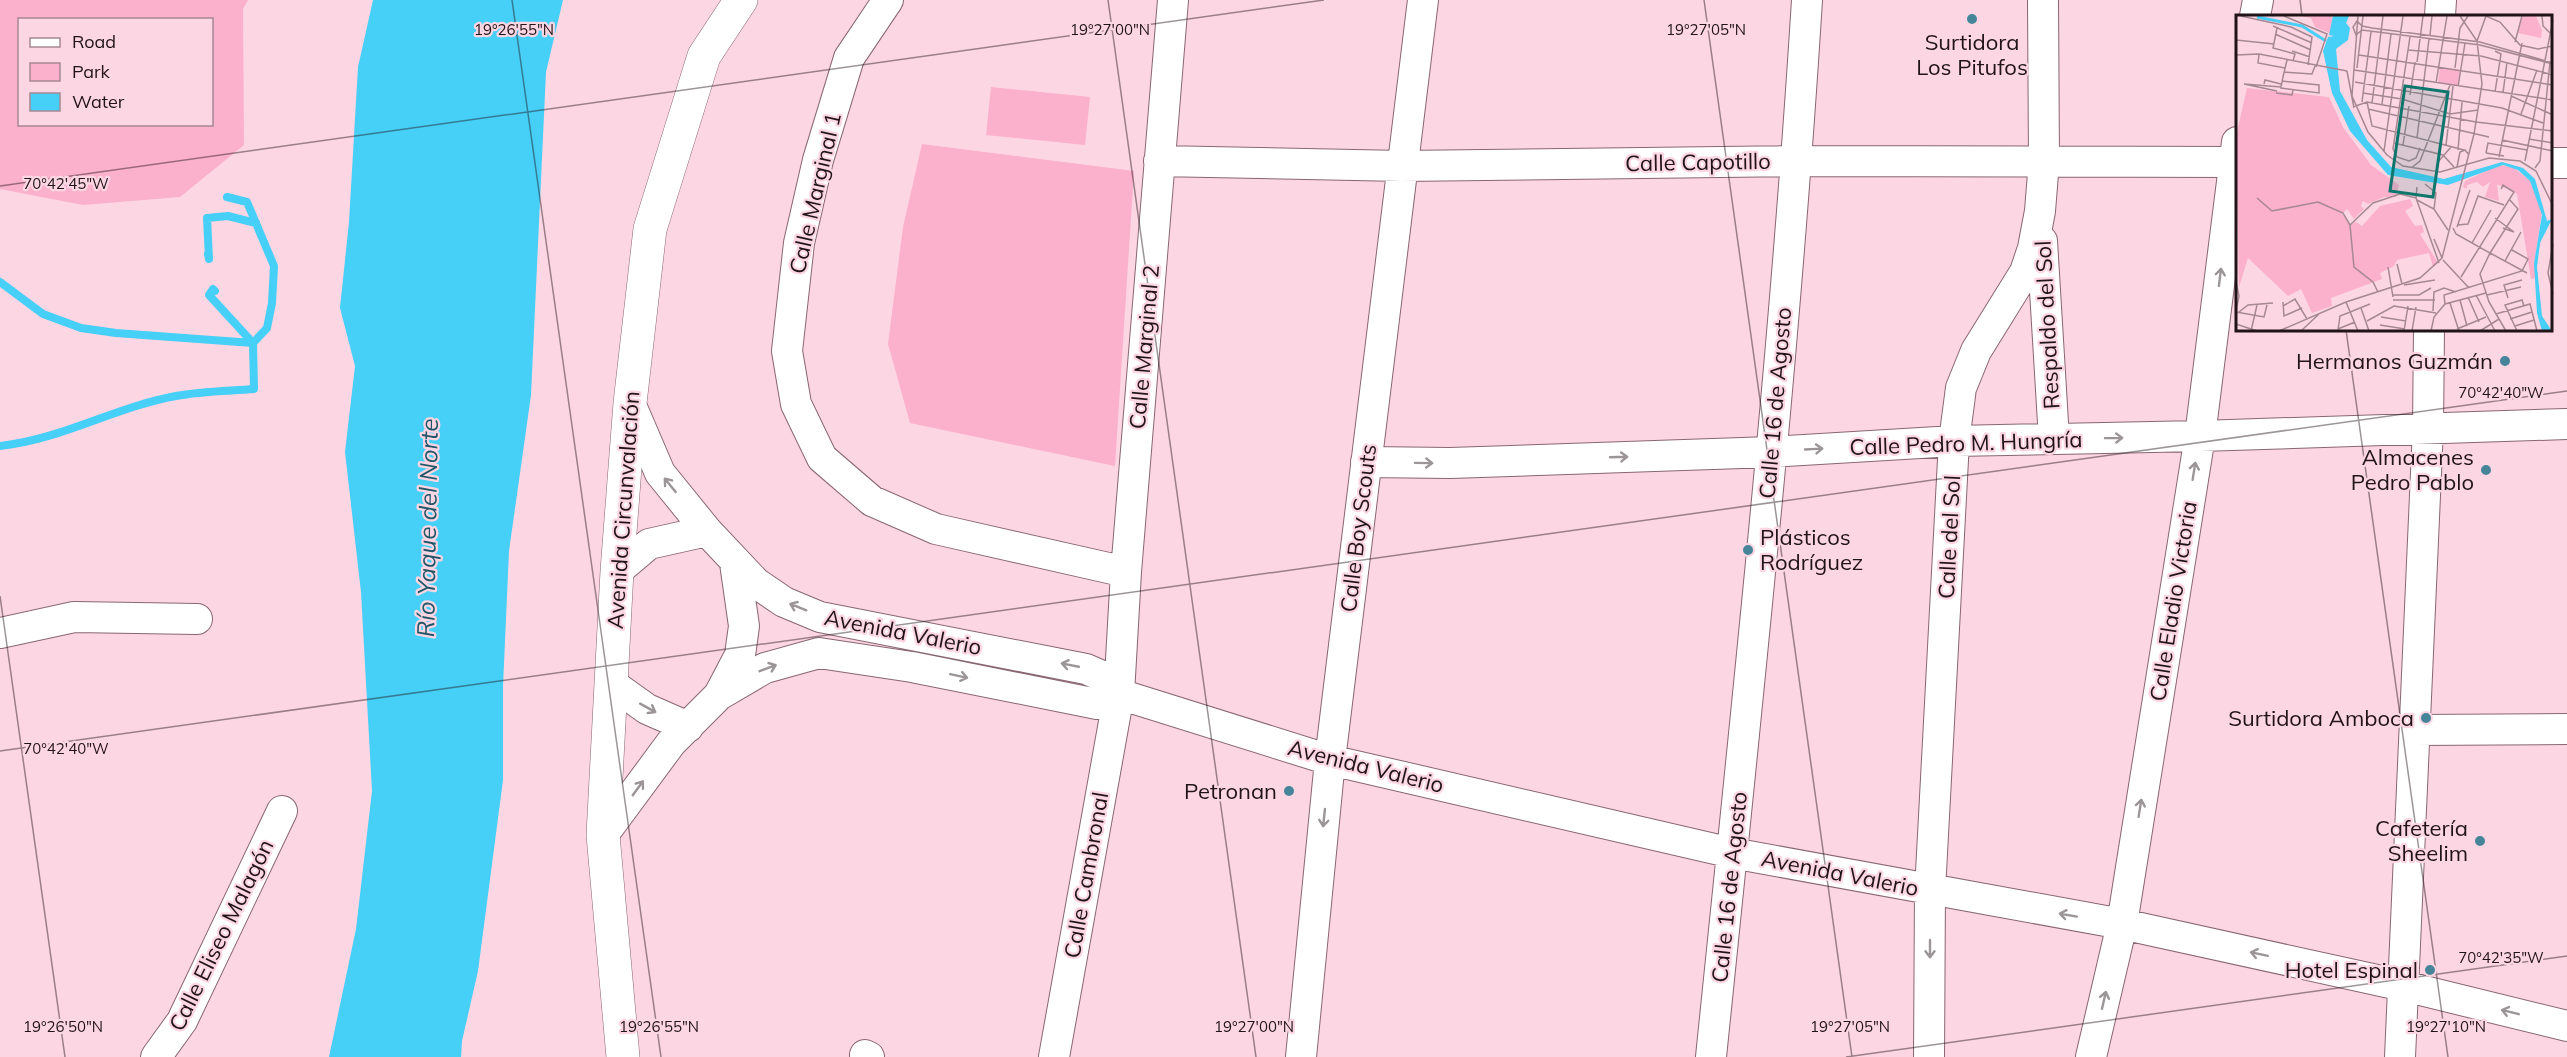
<svg xmlns="http://www.w3.org/2000/svg" width="2567" height="1057" font-family="Mulish,sans-serif">
<rect width="100%" height="100%" fill="#fdd6e3"/>
<!-- green -->
<path fill="#fbb0cc" fill-rule="evenodd" d="M0 0H248L243 9 244 145 180 197 83 205 0 189ZM20 20H212V124H20Z
M991 87 1090 97 1085 145 986 135Z
M922 144 1134 171 1115 466 910 423 888 344 903 227Z"/>
<!-- water -->
<path fill="#46cff7" d="M373 0H563L546 72 531 395 509 551 503 686V780L478 971 462 1041 461 1057H329L356 929 372 791 361 592 345 452 355 366 340 308 349 222 358 67Z"/>
<g fill="none" stroke-linecap="round" stroke-linejoin="round">
<!-- stream -->
<path stroke="#46cff7" stroke-width="8" d="M227 197 247 202 274 266 272 303 267 328 253 343
M208 254 209 259 207 218 228 216 256 223
M0 282 43 314 81 328 116 333 253 343
M0 446C63 439 115 407 176 396 201 391 228 391 254 389L253 343 209 295 213 289 215 291"/>
<!-- minor casing -->
<g stroke="#886672" stroke-width="32">
<path id="minor" d="M888 0 849 58 818 160 799 243 787 351 796 404 822 458 872 501 936 529 1126 572
M2255 16 2258 0
M2440 16 2441 0
M1159 161 1402 166 1797 161 2237 162
M2550 163H2567
M2042 241 2054 439
M630 403 660 473 707 531 756 583 784 602 820 617 1086 669 1102 676 1119 694 1330 760 1732 853 2122 924 2404 986 2567 1026
M1366 462 1450 463 1771 452 1954 441 2200 436 2567 424
M617 571 649 544 707 531
M0 633 74 617 197 619
M612 684 647 709 688 727
M719 695 740 655 744 626 735 563
M2415 730 2567 729
M603 835 671 743 719 695 765 668 819 653 912 667 1097 704 1119 694
M865 1055 869 1057
M156 1057 182 1021 282 811
M1054 1057 1119 694 1126 572 1173 0
M1301 1057 1330 760 1423 0
M1711 1057C1747 705 1785 353 1807 0
M1929 1057 1930 891 1954 441 1961 388 1976 351 2025 272 2033 248 2040 211 2044 161 2043 0
M2091 1057 2122 924 2200 436 2237 142
M2400 1057 2428 428 2429 330"/>
</g>
<!-- primary casing -->
<g stroke="#886672" stroke-width="34">
<path id="primary" d="M623 1057 603 835 617 571 630 403 650 229 704 56 741 0"/>
</g>
<!-- minor -->
<use href="#minor" stroke="#fff" stroke-width="30"/>
<!-- primary -->
<use href="#primary" stroke="#fff" stroke-width="33"/>
</g>
<!-- one-way arrows -->
<defs><path id="oneway-shaft" d="M-6 0H5M1.5-3L5.5 0L1.5 3" fill="none" stroke-width="1.6" stroke-linecap="round" stroke-linejoin="round" transform="scale(1.5)"/></defs>
<g stroke="#9b9598">
<use href="#oneway-shaft" transform="translate(2220 277) rotate(-83)"/>
<use href="#oneway-shaft" transform="translate(2114 438) rotate(-1)"/>
<use href="#oneway-shaft" transform="translate(1814 449) rotate(-3)"/>
<use href="#oneway-shaft" transform="translate(1619 457) rotate(-2)"/>
<use href="#oneway-shaft" transform="translate(1424 463) rotate(1)"/>
<use href="#oneway-shaft" transform="translate(2194 471) rotate(-81)"/>
<use href="#oneway-shaft" transform="translate(670 485) rotate(-129)"/>
<use href="#oneway-shaft" transform="translate(798 607) rotate(-158)"/>
<use href="#oneway-shaft" transform="translate(1070 665) rotate(-169)"/>
<use href="#oneway-shaft" transform="translate(768 668) rotate(-21)"/>
<use href="#oneway-shaft" transform="translate(959 676) rotate(12)"/>
<use href="#oneway-shaft" transform="translate(648 708) rotate(29)"/>
<use href="#oneway-shaft" transform="translate(638 788) rotate(-54)"/>
<use href="#oneway-shaft" transform="translate(2140 808) rotate(-81)"/>
<use href="#oneway-shaft" transform="translate(1324 818) rotate(96)"/>
<use href="#oneway-shaft" transform="translate(2068 915) rotate(-170)"/>
<use href="#oneway-shaft" transform="translate(1930 949) rotate(90)"/>
<use href="#oneway-shaft" transform="translate(2259 954) rotate(-168)"/>
<use href="#oneway-shaft" transform="translate(2104 1000) rotate(-77)"/>
<use href="#oneway-shaft" transform="translate(2510 1012) rotate(-166)"/>
</g>
<!-- ticks -->
<path fill="none" stroke="#211419" stroke-width="1.5" stroke-opacity="0.45" d="M512 0 661 1057M1108 0 1256 1057M1704 0 1852 1057M2300 0 2302 16M0 186 1324 0M2346 330 2448 1057M0 596 65 1057M0 751 2567 391M1846 1057 2567 956"/>
<!-- markers -->
<g fill="#468599" stroke="#fdd6e3" stroke-width="2">
<circle cx="1972" cy="19" r="6"/>
<circle cx="2505" cy="361" r="6"/>
<circle cx="2486" cy="470" r="6"/>
<circle cx="1748" cy="550" r="6"/>
<circle cx="2426" cy="718" r="6"/>
<circle cx="1289" cy="791" r="6"/>
<circle cx="2480" cy="841" r="6"/>
<circle cx="2430" cy="970" r="6"/>
</g>
<g text-anchor="middle" stroke-width="4.5" stroke-linejoin="round" paint-order="stroke">
<!-- poi labels -->
<g font-size="22" fill="#211419" stroke="#fdd6e3" text-anchor="end">
<text x="1972" y="50" text-anchor="middle">Surtidora<tspan x="1972" dy="25">Los Pitufos</tspan></text>
<text x="2493" y="369">Hermanos Guzmán</text>
<text x="2474" y="465">Almacenes<tspan x="2474" dy="25">Pedro Pablo</tspan></text>
<text x="1760" y="545" text-anchor="start">Plásticos<tspan x="1760" dy="25">Rodríguez</tspan></text>
<text x="2414" y="726">Surtidora Amboca</text>
<text x="1277" y="799">Petronan</text>
<text x="2468" y="836">Cafetería<tspan x="2468" dy="25">Sheelim</tspan></text>
<text x="2418" y="978">Hotel Espinal</text>
</g>
<!-- street labels -->
<g font-size="22" fill="#211419" stroke="#fdd6e3">
<text transform="translate(1698 162) rotate(-1)" y="8">Calle Capotillo</text>
<text transform="translate(815 193) rotate(-77)" y="8">Calle Marginal 1</text>
<text transform="translate(2047 325) rotate(-93)" y="8">Respaldo del Sol</text>
<text transform="translate(1144 347) rotate(-85)" y="8">Calle Marginal 2</text>
<text transform="translate(1775 403) rotate(-85)" y="8">Calle 16 de Agosto</text>
<text transform="translate(1966 443) rotate(-2)" y="8">Calle Pedro M. Hungría</text>
<text transform="translate(623 510) rotate(-86)" y="8">Avenida Circunvalación</text>
<text transform="translate(1358 528) rotate(-83)" y="8">Calle Boy Scouts</text>
<text transform="translate(1949 537) rotate(-87)" y="8">Calle del Sol</text>
<text transform="translate(2173 601) rotate(-81)" y="8">Calle Eladio Victoria</text>
<text transform="translate(903 632) rotate(11)" y="8">Avenida Valerio</text>
<text transform="translate(1366 766) rotate(14)" y="8">Avenida Valerio</text>
<text transform="translate(1840 873) rotate(11)" y="8">Avenida Valerio</text>
<text transform="translate(1086 875) rotate(-80)" y="8">Calle Cambronal</text>
<text transform="translate(1729 887) rotate(-84)" y="8">Calle 16 de Agosto</text>
<text transform="translate(221 935) rotate(-64)" y="8">Calle Eliseo Malagón</text>
</g>
<!-- water labels -->
<g font-size="24" font-style="italic" fill="#1f5667" stroke="#fdd6e3">
<text transform="translate(428 528) rotate(-89)" y="8">Río Yaque del Norte</text>
</g>
</g>
<!-- overview -->
<g transform="translate(2236 15)">
<rect width="316" height="316" fill="#fdd6e3"/>
<path d="M65 1H97L94 18 79 12 75 3ZM287 1H300L306 15 305 23 282 18ZM204 52 224 55 222 71 202 68ZM11 73 93 82 107 112 135 150 163 170 160 182H148L132 189 127 186 125 191 128 194 118 204 111 194 106 199 114 210 120 207 126 211 144 191 174 184 177 191 169 196 179 211 186 210 188 217 184 219 202 248 197 252 193 238 161 245 158 251 144 258 146 264 95 283 96 291 76 298 65 274 52 281 12 243 3 272 0 121ZM263 150 278 153 294 166 306 197 298 248 300 263 295 264 281 179 261 169 263 186 249 182 254 167 247 172 241 167 231 170V174L227 172 229 166Z" fill="#fbb0cc"/>
<path d="M97 1H113L110 8 114 13 112 25 100 34 104 76 131 125 155 152 208 164 266 147 287 153 299 164 311 206 316 204 304 228 301 252 306 301 316 316H306L301 298 298 248 306 200 294 166 282 155 267 150 212 170 152 160 114 116 96 78 87 36 92 22 98 21 93 20Z" fill="#46cff7"/>
<path fill="none" stroke="#46cff7" stroke-width="3" d="M21 2 66 11 90 26"/>
<path fill="none" stroke="#a58892" stroke-width="1.5" d="M5 1 55 12 76 22 72 50M48 1 91 19 80 52M122 1 116 81 132 117 151 140 167 151 204 157 253 143 284 146 300 156 317 191M250 1 264 7 284 30 302 34 317 31M306 1 307 11 314 18M37 11 76 28M41 13 37 33 59 39 57 46M39 19 75 35M194 20 196 1M174 22 157 134 161 142 173 146 180 143 184 133M0 25 38 29M241 26 250 1M279 27 286 1M172 35 245 41 317 60M56 36 74 42M259 36 265 39 259 77M23 39 22 48 49 53M0 40 23 39 111 56M123 40 317 70M181 47 187 1M317 48 244 27 136 13 126 11 121 6 117 12 120 20 126 15 244 30 317 49M121 53 127 1M219 53 224 13 232 1M118 55 317 85M111 56 118 93M48 57 76 59 79 51M46 66 83 70V78L45 73V72L47 62 51 45M119 67 266 93 307 108M200 68 211 1M28 69 29 65 45 69M222 72 229 28M41 76 8 69 45 72M40 78 56 80 57 75M127 78 166 84 214 99 242 95M267 78 271 47M174 80 179 47M275 81 317 100M126 87 135 17M131 87 136 111 228 135M136 88 147 1M146 89 155 19M117 92 131 87 240 107M132 94 253 122M285 99 301 55M240 107 317 116M181 123 193 24M293 124 317 128M266 125 317 136M158 128 207 140 218 152M167 130 173 91M210 130 217 71M222 135 226 87M148 136 167 1M250 138 252 128 291 135M250 138 268 141M263 142 286 28M289 146 317 5M202 147 215 132M221 152 224 137 229 135 233 140M175 153 184 146 214 70M299 153 304 146 314 47M189 169 200 178 198 194M181 172 180 183 203 248M21 183 36 196 82 187 107 198 114 210 118 252 137 267 142 277M273 184 282 194 254 238 291 258M181 185 198 194 212 215M259 203 278 217 267 213M114 210 137 188 164 179 180 183M221 210 232 209 242 181 268 190M221 212 234 175M217 213 220 219 254 238 244 259 253 287 270 316M198 224 206 243M236 228 255 195M317 229 312 258 317 279M207 245 233 273M269 246 285 217M161 249 166 269M152 252 157 282M225 262 278 177 267 170 265 174M0 267 3 281 0 295M168 270 199 265M157 280H183L195 273M240 280 259 316M251 280 285 272M232 282 243 307M272 283 268 270 286 265M157 285H199M224 285 231 311M47 287 48 301 66 293M110 287 122 316M214 288 223 316M209 289 208 280 286 256 292 244 276 235M47 291 59 284 71 304M125 293 133 316M197 296 198 277 208 273 220 277M0 297 28 302 31 290M3 297 12 290 37 288M260 299 294 289 301 316M145 302 170 306M274 304 296 297M131 306 158 291 200 298M0 309 21 316M144 310 169 314M279 311 298 305M102 314 119 307M221 314 250 302M102 315 104 301 134 289M15 316 21 290M43 316 110 287 184 263 206 243 238 119 246 69 241 26 224 1M65 316 84 298M168 316 172 291M176 316 180 292M195 316 198 302 209 289 250 278M244 316 263 304M281 316 269 290 286 285 288 291"/>
<path fill="#0f766e" fill-opacity="0.15" stroke="#0f766e" stroke-width="3" d="M169 71 212 77 197 182 154 176Z"/>
<rect width="316" height="316" fill="none" stroke="#211419" stroke-width="3"/>
</g>
<g font-size="15" text-anchor="middle" fill="#211419" stroke="#fdd6e3" stroke-width="4.5" stroke-linejoin="round" paint-order="stroke">
<text x="514" y="35">19°26'55"N</text>
<text x="1110" y="35">19°27'00"N</text>
<text x="1706" y="35">19°27'05"N</text>
<text x="66" y="189">70°42'45"W</text>
<text x="2501" y="398">70°42'40"W</text>
<text x="66" y="754">70°42'40"W</text>
<text x="2501" y="963">70°42'35"W</text>
<text x="63" y="1032">19°26'50"N</text>
<text x="659" y="1032">19°26'55"N</text>
<text x="1254" y="1032">19°27'00"N</text>
<text x="1850" y="1032">19°27'05"N</text>
<text x="2446" y="1032">19°27'10"N</text>
</g>
<!-- legend -->
<rect x="18" y="18" width="195" height="108" fill="#fdd6e3" stroke="#a58892" stroke-width="1.5"/>
<rect x="30" y="38" width="30" height="9" fill="#ffffff" stroke="#a58892" stroke-width="1.5"/>
<text x="72" y="48" font-size="18" fill="#211419">Road</text>
<rect x="30" y="63" width="30" height="18" fill="#fbb0cc" stroke="#a58892" stroke-width="1.5"/>
<text x="72" y="78" font-size="18" fill="#211419">Park</text>
<rect x="30" y="93" width="30" height="18" fill="#46cff7" stroke="#a58892" stroke-width="1.5"/>
<text x="72" y="108" font-size="18" fill="#211419">Water</text>
</svg>
